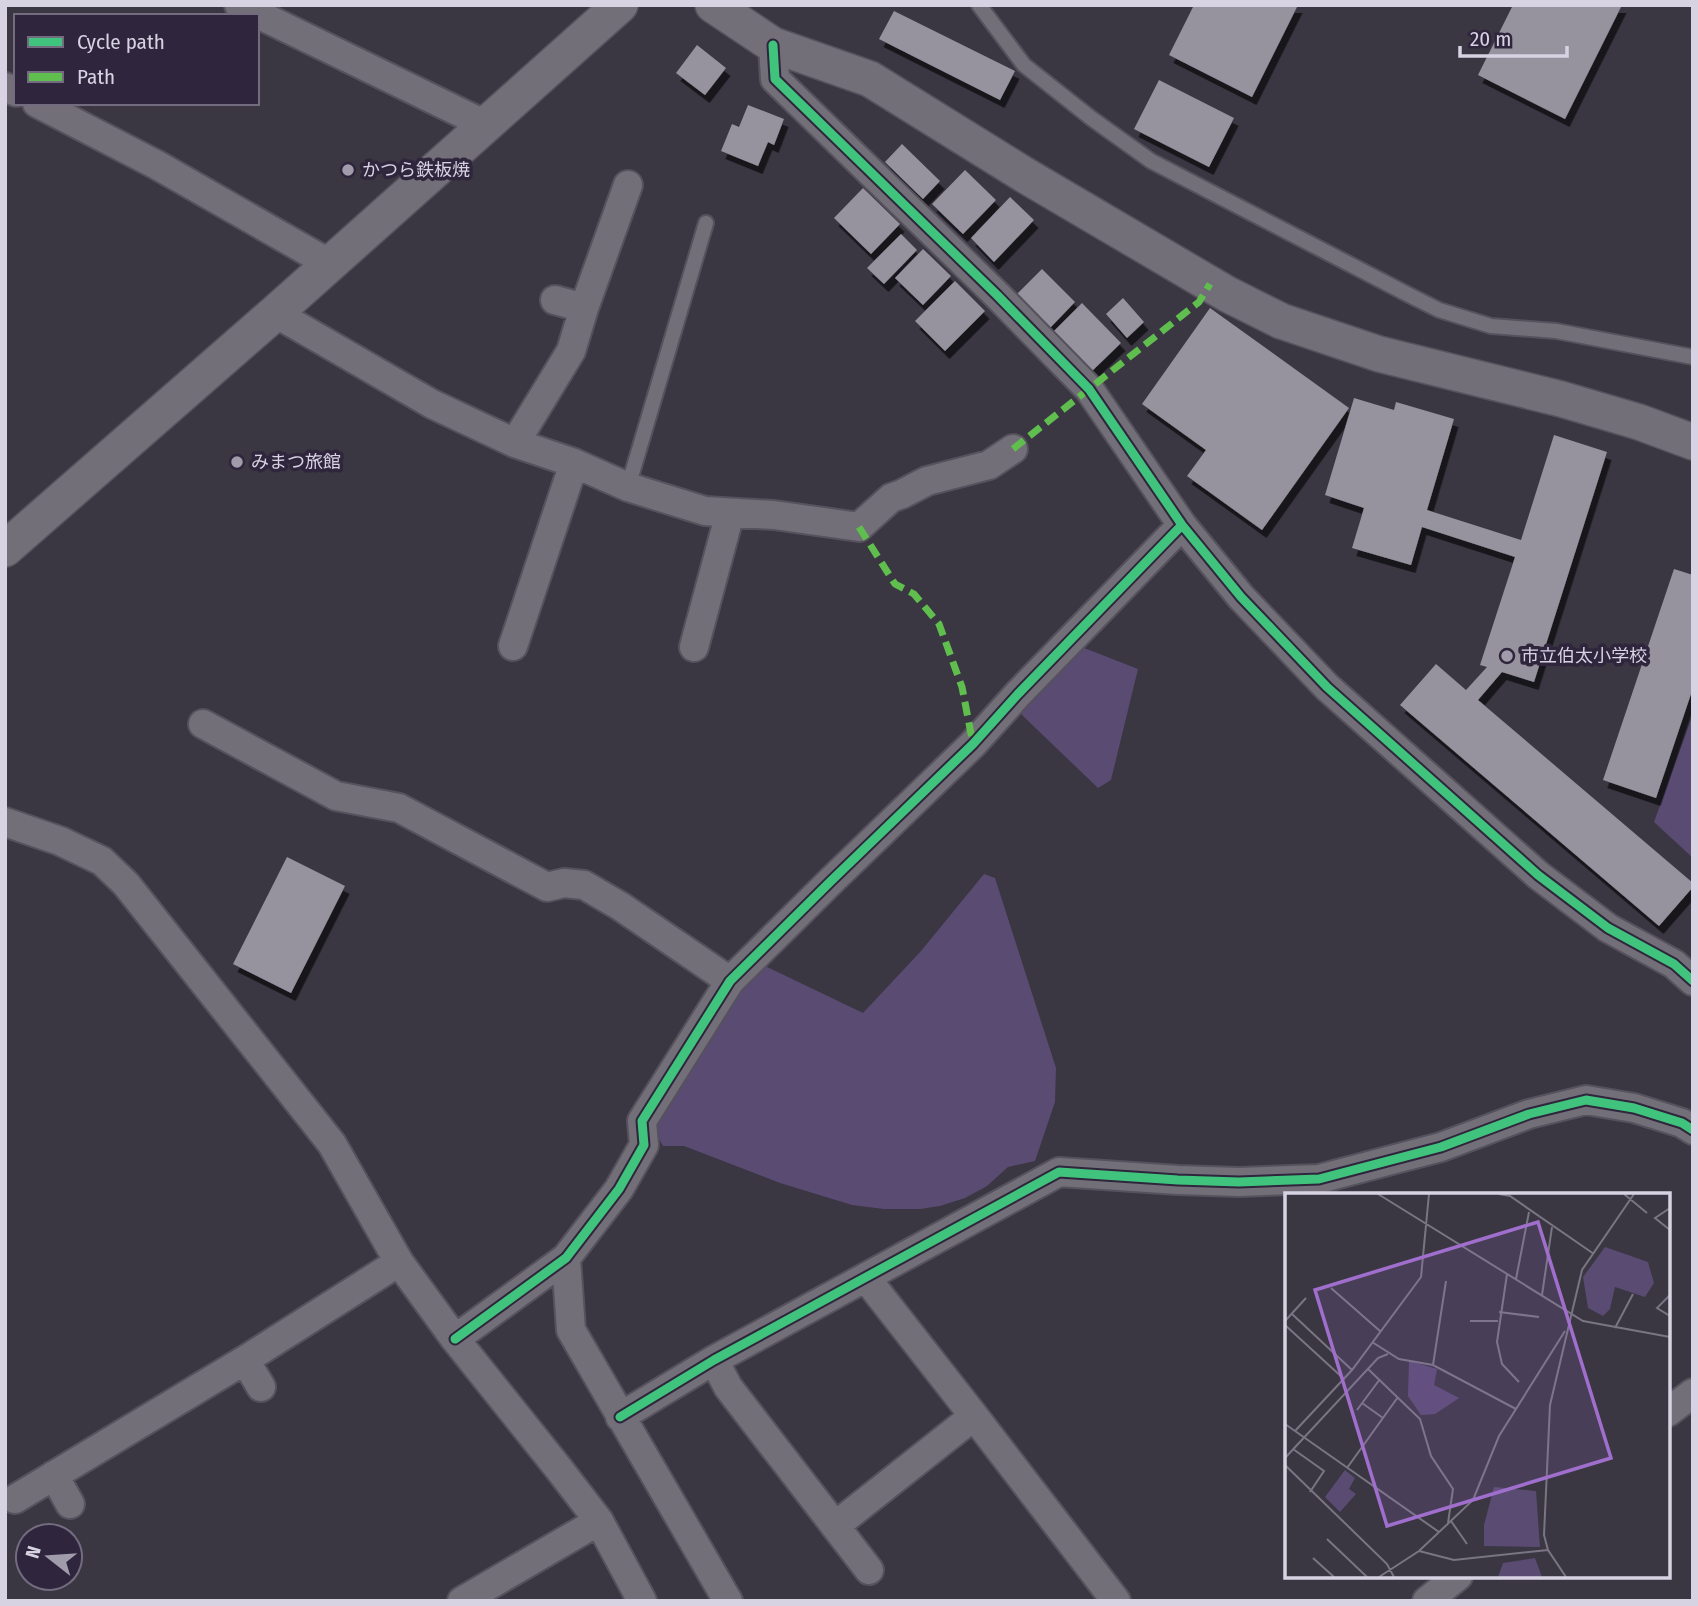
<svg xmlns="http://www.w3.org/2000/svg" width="1698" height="1606" font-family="'Fira Sans Condensed','Noto Sans JP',sans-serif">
<defs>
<filter id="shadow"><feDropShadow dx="4.5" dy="8" stdDeviation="0" flood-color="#0009"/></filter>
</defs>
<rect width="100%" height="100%" fill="#3a3642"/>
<!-- green -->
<path fill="#5a4b73" d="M1074 644 1138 669 1111 780 1098 788 1022 715 1020 701Z
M1693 714V858L1654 822Z
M984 874 995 878 1056 1068 1055 1102 1035 1161 1008 1167 987 1186 965 1198 940 1206 920 1209H884L852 1205 780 1183 684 1146H663L653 1128 745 975 759 963 863 1013 921 951Z"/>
<!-- building -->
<path fill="#96929e" filter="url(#shadow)" d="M1194 5H1298L1252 97 1169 55Z
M1513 5H1622L1565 119 1478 75Z
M894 11 1015 71 1000 100 879 39Z
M697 45 726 68 705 95 676 73Z
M1159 80 1234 118 1209 167 1134 129Z
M748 105 784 119 774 145 768 142 758 166 721 151 732 124 739 127Z
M902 144 940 181 923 199 885 162Z
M965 170 996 200 963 234 932 204Z
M863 188 900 224 871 254 834 218Z
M1010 197 1034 220 994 262 971 238Z
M901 234 917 250 884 284 867 268Z
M923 249 951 276 923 305 895 278Z
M1042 269 1075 302 1049 329 1015 296Z
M955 281 985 311 945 351 915 321Z
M1123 298 1144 322 1127 338 1106 314Z
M1082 303 1121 343 1091 372 1053 332Z
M1210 308 1349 408 1262 530 1187 476 1206 450 1142 404Z
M1354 398 1394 410 1396 402 1454 419 1427 510 1521 540 1554 435 1607 452 1534 682 1502 672 1478 700 1693 883V887L1659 926 1400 705 1436 664 1466 690 1487 667 1480 665 1515 557 1422 527 1411 565 1352 548 1364 508 1325 495Z
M1674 569 1693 575V688L1656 798 1603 780Z
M287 857 345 886 291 993 233 964Z"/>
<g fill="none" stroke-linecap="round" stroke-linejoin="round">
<!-- service casing -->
<g stroke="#56525d" stroke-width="18">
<path id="service" d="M979 5 1024 65 1091 118 1151 161 1409 295 1439 310 1491 326 1556 331 1693 357
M628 487 706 223"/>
</g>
<!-- minor casing -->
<g stroke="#56525d" stroke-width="32">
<path id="minor" d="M239 5 486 125
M773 45 775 79 997 295 1089 389 1182 525 1241 597 1327 687 1538 875 1608 928 1674 964 1693 981
M5 87 16 92
M37 103 157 165 330 264
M555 300 584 308
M275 313 432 404 515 443 574 463 628 487 705 511 774 515 859 527 891 498 902 494 927 481 989 465 1013 449
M515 443 571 351 584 308 628 185
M513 646 574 463
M694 647 730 513
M203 724 336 796 399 808 547 887 564 883 584 885 620 906 730 981
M5 822 60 841 102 861 126 884 332 1144 399 1262 455 1339 559 1469 599 1521 642 1601
M566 1258 571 1330 728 1601
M866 1278 974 1416 1116 1601
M455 1339 566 1258 619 1189 644 1145 642 1121 730 981 831 881 973 744 1018 694 1182 525
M245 1360 261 1387
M714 1360 728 1387 869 1570
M1668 1412 1693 1393
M620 1417 714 1360 1059 1172 1178 1180 1239 1182 1319 1179 1441 1147 1529 1114 1586 1100 1634 1108 1682 1123 1693 1130
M54 1475 70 1504
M15 1499 245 1360 399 1262
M835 1526 974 1416
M462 1601 599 1521
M1427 1601 1458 1576"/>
</g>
<!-- tertiary casing -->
<g stroke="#56525d" stroke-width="38">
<path id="tertiary" d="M713 5 773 45 870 79 1023 174 1227 294 1281 321 1379 354 1561 399 1639 422 1693 442
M5 549 275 313 620 5"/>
</g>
<!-- service -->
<use href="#service" stroke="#736f79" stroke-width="14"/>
<!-- minor -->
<use href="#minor" stroke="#736f79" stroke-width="28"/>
<!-- tertiary -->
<use href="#tertiary" stroke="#736f79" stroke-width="35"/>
<!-- quiet -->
<path stroke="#5fbe4e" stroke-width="7" stroke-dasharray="14 7" stroke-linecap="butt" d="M1013 449 1199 302 1210 284
M859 527 895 584 914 594 939 624 962 687 973 744"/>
<!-- cycleway casing -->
<g stroke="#2f263d" stroke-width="13">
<path id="cycleway" d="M773 45 775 79 997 295 1089 389 1182 525 1241 597 1327 687 1538 875 1608 928 1674 964 1693 981
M455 1339 566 1258 619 1189 644 1145 642 1121 730 981 831 881 973 744 1018 694 1182 525
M620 1417 714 1360 1059 1172 1178 1180 1239 1182 1319 1179 1441 1147 1529 1114 1586 1100 1634 1108 1682 1123 1693 1130"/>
</g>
<!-- cycleway -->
<use href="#cycleway" stroke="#40c37c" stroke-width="9"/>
</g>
<!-- markers -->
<g fill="#a19cab" stroke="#2f263d" stroke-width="2.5">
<circle cx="348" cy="170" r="7"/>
<circle cx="237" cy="462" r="7"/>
<circle cx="1507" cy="656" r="7"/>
</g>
<g text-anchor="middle" stroke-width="7" stroke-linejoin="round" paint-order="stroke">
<!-- poi labels -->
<g font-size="18" fill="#d8d3e3" stroke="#2f263d" text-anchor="start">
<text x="362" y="176">かつら鉄板焼</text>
<text x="251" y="468">みまつ旅館</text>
<text x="1521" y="662">市立伯太小学校</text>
</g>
</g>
<!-- overview -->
<g transform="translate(1285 1193)">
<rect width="385" height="385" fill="#3a3642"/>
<path d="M320 54 363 69 369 90 360 104 330 94 325 116 318 123 303 115 298 84ZM124 168 152 176 149 192 174 205 150 221 136 222 123 203ZM60 277 70 285 64 296 71 301 55 319 40 304ZM209 294 251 298 255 354 199 353V332ZM250 365 257 384H213L218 370Z" fill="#5a4b73"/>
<path fill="none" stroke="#797582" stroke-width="2" d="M93 1 298 128 385 144M214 1 225 3 309 61M339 1 362 20M385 15 370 25 385 37M222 81 212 149 217 171 234 189M231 86 244 19M46 95 95 138M257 102 267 34M385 102 372 115 385 123M214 119 254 124M7 121 67 177M0 128 21 105M185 128H213M0 132 59 186M330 135 348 101M87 149 114 166 148 172 231 216M148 172 161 88M83 176 135 226 146 263 168 296 163 330M77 210 98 225M72 217 95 186M0 231 154 339M10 238 67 177 136 84 144 1M8 256 39 278 25 299M0 265 93 165 103 161M0 272 102 371 109 384M62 275 113 204M166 328 182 351M42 346 82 384M134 358 169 367 263 357M28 365 49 384M94 384 134 358 188 307 214 243 280 138M281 384 263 357 259 342 265 212 297 77 349 1"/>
<path fill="#a06fcd" fill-opacity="0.15" stroke="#a06fcd" stroke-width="3.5" d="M253 29 326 265 102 333 30 97Z"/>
<rect width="385" height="385" fill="none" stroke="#d8d3e3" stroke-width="3.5"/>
</g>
<!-- border -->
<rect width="1698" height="1606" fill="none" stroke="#d8d3e3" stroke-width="14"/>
<!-- legend -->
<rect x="14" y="14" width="245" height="91" fill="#2f263d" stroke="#736b7f" stroke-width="2"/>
<rect x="28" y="37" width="35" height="10" fill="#40c37c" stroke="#736b7f" stroke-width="2"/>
<text x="77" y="49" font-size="21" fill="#d8d3e3">Cycle path</text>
<rect x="28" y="72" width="35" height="10" fill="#5fbe4e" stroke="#736b7f" stroke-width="2"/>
<text x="77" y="84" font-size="21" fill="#d8d3e3">Path</text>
<!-- north arrow -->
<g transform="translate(49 1557) rotate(287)"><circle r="33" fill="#2f263d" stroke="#736b7f" stroke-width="2"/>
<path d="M0-5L12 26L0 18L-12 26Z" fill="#a19cab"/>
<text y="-10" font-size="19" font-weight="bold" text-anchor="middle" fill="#d8d3e3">N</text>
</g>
<!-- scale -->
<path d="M1460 46v10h107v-10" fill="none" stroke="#d8d3e3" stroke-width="3.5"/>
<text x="1470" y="46" font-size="21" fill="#d8d3e3" stroke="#2f263d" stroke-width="5" paint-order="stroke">20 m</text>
</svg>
